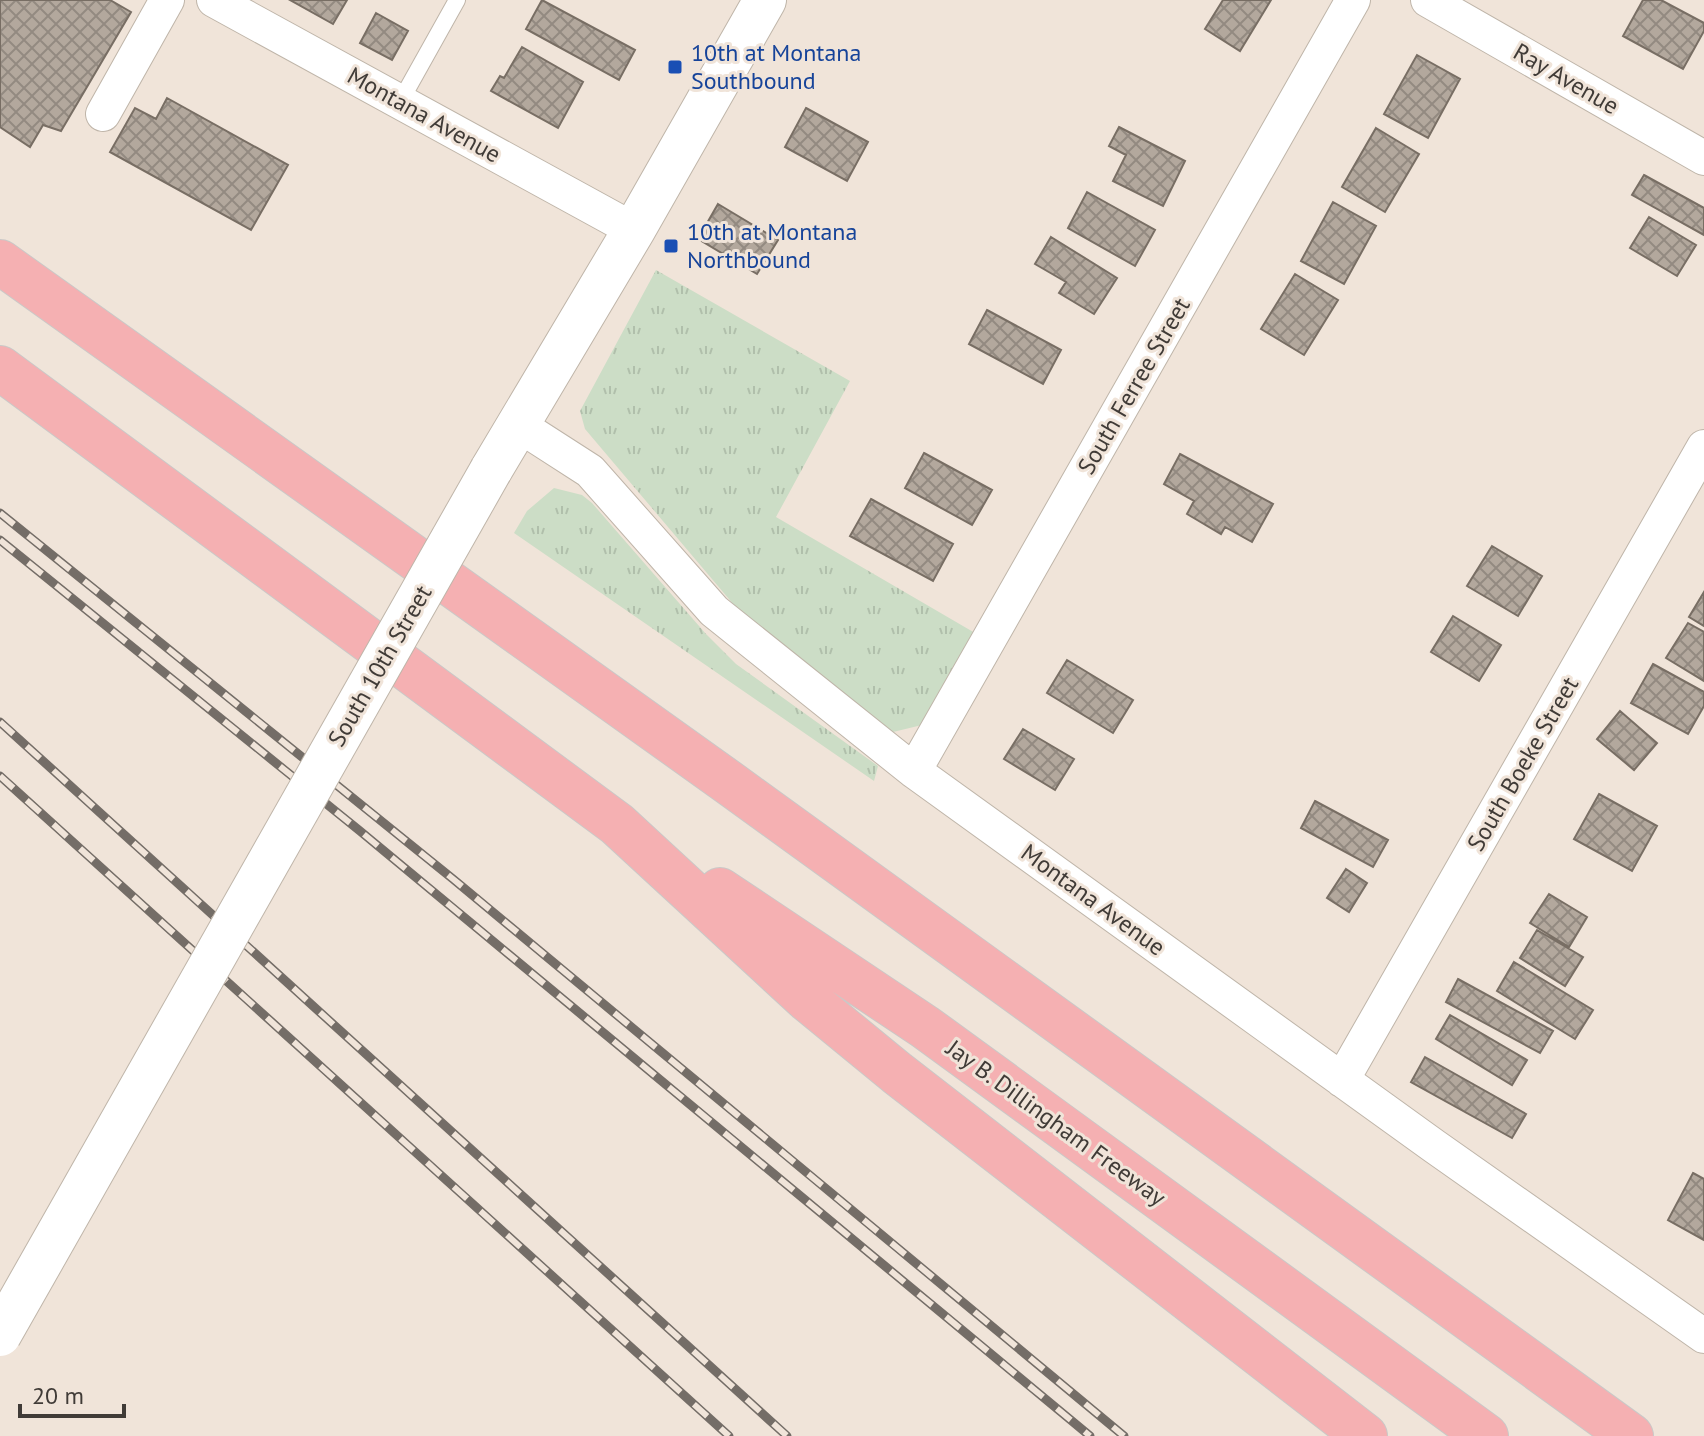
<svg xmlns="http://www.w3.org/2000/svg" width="1704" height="1436" font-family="'PT Sans',sans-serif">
<defs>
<pattern id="grass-tufts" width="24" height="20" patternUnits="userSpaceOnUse" patternTransform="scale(2)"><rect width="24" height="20" fill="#ccddc6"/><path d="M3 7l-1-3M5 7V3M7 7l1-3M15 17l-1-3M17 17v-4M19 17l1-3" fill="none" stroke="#b0bfab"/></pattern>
<pattern id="building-cross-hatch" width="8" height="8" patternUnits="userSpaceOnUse" patternTransform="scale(2)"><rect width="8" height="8" fill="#b3a89d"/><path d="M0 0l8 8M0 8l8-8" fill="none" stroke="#938a81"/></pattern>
</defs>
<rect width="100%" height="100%" fill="#f0e4d9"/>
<!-- grass -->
<path fill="url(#grass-tufts)" d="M656 270 850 381 776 517 975 633 922 725 893 732 745 618 585 429 580 411Z
M554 488 582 495 592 503 706 634 736 664 878 766 874 781 514 533 527 511Z"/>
<!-- building -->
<path fill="url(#building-cross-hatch)" stroke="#786e64" stroke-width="2" d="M0 0H110L131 12 61 131 43 125 30 147 0 127Z
M290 0H347L333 24Z
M542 0 635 50 619 80 526 29Z
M1223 0H1271L1240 51 1205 29Z
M1643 0H1661L1704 23V31L1683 69 1623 36Z
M376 13 408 31 392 60 360 43Z
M522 47 583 82 558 128 491 91 500 76 504 78Z
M1417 55 1460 79 1428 138 1384 114Z
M167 98 288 165 251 230 110 152 135 108 156 119Z
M806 108 868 142 847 181 785 147Z
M1119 127 1185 161 1163 206 1113 181 1126 155 1109 146Z
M1376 128 1419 154 1385 212 1342 187Z
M1644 175 1704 208V235L1632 195Z
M1087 192 1155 230 1135 266 1068 228Z
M1333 202 1376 226 1344 284 1301 261Z
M718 204 778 240 757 274 698 239Z
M1649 217 1696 245 1677 276 1630 248Z
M1051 237 1117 278 1094 314 1059 293 1066 282 1035 264Z
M1295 274 1338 300 1304 355 1261 329Z
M987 310 1061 350 1043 384 969 344Z
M924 453 992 490 972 525 905 488Z
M1180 454 1273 504 1252 542 1225 527 1221 534 1187 514 1194 501 1164 484Z
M871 499 953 544 933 581 850 536Z
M1492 546 1542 576 1518 616 1467 586Z
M1704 592V626L1689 617Z
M1453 616 1501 645 1479 681 1431 652Z
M1688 623 1704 632V681L1666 658Z
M1067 660 1133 700 1113 733 1047 693Z
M1653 664 1704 692V706L1688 734 1631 703Z
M1620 711 1657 743 1634 770 1597 739Z
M1023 729 1074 759 1055 790 1004 759Z
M1599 794 1657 826 1632 871 1574 839Z
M1315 801 1388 840 1373 867 1301 828Z
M1346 869 1367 883 1349 912 1327 898Z
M1549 894 1587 917 1569 947 1530 923Z
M1537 930 1583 957 1565 986 1520 958Z
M1514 962 1593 1010 1575 1039 1497 991Z
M1458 979 1553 1031 1540 1053 1446 1002Z
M1450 1015 1527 1060 1512 1085 1436 1039Z
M1425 1057 1526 1114 1512 1138 1411 1082Z
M1693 1173 1704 1179V1240L1668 1220Z"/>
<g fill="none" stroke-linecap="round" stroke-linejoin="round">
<!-- service casing -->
<g stroke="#bfb5a9" stroke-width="18">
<path id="service" d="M400 102 457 0"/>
</g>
<!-- minor casing -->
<g stroke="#bfb5a9" stroke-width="36">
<path id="minor" d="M214 0 634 230
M1428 0 1704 158
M103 114 167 0
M517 424 590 471 714 611 914 771 1434 1146 1704 1336
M914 771 1353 0
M1342 1080 1704 447"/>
</g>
<!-- tertiary casing -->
<g stroke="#bfb5a9" stroke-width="44">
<path id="tertiary" d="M491 470 634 230 765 0"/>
</g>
<!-- motorway casing -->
<g stroke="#cac8c7" stroke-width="46">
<path id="motorway" d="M0 262 728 782 1631 1436
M0 368 617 824 808 1000 897 1073 1365 1436
M720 890 925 1027 1486 1436"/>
</g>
<!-- service -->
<use href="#service" stroke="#fff" stroke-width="16"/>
<!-- minor -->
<use href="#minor" stroke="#fff" stroke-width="34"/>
<!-- tertiary -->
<use href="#tertiary" stroke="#fff" stroke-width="42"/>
<!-- motorway -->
<use href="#motorway" stroke="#f5b0b2" stroke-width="44"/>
<!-- rail casing -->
<g stroke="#746d67" stroke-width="9">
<path id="rail" d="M0 513 453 879 1124 1436
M0 540 360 831 1090 1436
M0 722 787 1436
M0 776 729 1436"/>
</g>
<!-- rail -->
<use href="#rail" stroke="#f0e4d9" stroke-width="6" stroke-dasharray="18" stroke-linecap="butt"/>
<!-- tertiary-bridge casing -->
<g stroke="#bfb5a9" stroke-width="44" stroke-linecap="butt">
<path id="tertiary-bridge" d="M0 1335 491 470"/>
</g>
<!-- tertiary-bridge -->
<use href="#tertiary-bridge" stroke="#fff" stroke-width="42"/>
</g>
<!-- markers -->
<g fill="#1a4fb4" stroke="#f0e4d9" stroke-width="3">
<rect x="667" y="59" width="16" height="16" rx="4"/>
<rect x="663" y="238" width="16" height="16" rx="4"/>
</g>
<g text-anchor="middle" stroke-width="6" stroke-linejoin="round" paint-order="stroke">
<!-- transit labels -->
<g font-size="24" fill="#164399" stroke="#f0e4d9" text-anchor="start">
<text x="691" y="61">10th at Montana<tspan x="691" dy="28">Southbound</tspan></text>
<text x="687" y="240">10th at Montana<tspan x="687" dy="28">Northbound</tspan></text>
</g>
<!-- street labels -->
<g font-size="24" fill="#403b37" stroke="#f0e4d9">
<text transform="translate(1566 79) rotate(30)" y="8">Ray Avenue</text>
<text transform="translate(424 115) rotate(29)" y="8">Montana Avenue</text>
<text transform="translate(1134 386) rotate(-60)" y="8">South Ferree Street</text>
<text transform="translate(380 666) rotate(-60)" y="8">South 10th Street</text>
<text transform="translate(1523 764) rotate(-60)" y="8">South Boeke Street</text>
<text transform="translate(1093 900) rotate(36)" y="8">Montana Avenue</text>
<text transform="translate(1056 1123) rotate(36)" y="8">Jay B. Dillingham Freeway</text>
</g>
</g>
<!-- scale -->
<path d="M20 1404v12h104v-12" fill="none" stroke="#403b37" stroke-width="4"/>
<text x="32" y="1404" font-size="24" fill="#403b37" stroke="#f0e4d9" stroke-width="6" paint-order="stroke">20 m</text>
</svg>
